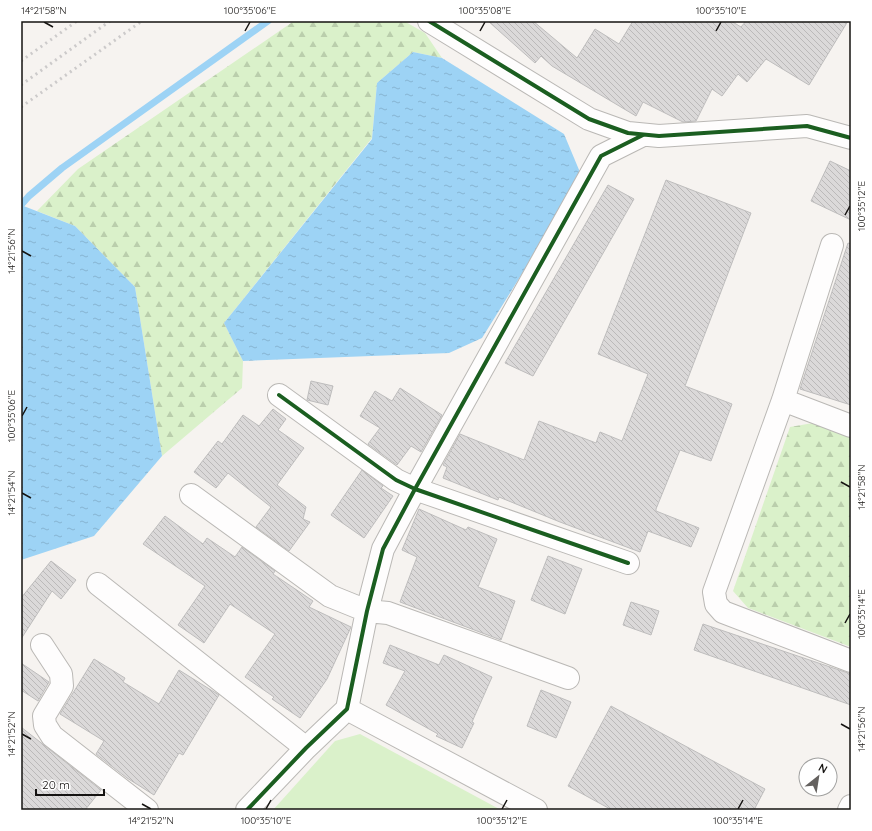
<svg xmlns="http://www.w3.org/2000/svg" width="872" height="831" font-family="Quicksand,sans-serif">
<defs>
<pattern id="forest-firs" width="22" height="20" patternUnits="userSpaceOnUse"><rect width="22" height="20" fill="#daf1ca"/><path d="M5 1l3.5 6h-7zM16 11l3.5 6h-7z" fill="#baceac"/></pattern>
<pattern id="water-ripples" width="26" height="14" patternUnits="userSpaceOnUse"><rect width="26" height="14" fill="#9dd3f5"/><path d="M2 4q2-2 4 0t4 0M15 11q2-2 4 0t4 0" fill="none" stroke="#86b4d1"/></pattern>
<pattern id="building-back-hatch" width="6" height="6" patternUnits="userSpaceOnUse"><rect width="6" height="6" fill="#dbd9d9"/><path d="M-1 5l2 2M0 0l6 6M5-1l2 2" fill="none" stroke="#bbb9b9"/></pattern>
</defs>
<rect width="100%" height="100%" fill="#f6f3f0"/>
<!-- grass -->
<path fill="#daf1ca" d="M360 734 501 810H273L335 741Z"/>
<!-- forest -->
<path fill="url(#forest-firs)" d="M294 21H404L425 33 442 58 413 52 377 83 372 138 224 323 243 361 242 388 162 456 135 287 75 226 37 211 78 169Z
M813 423 851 438V647L748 608 733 591 790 427Z"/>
<!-- water -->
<path fill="url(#water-ripples)" d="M413 52 442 58 564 134 582 177 482 338 449 353 243 361 224 323 372 139 377 83Z
M21 205 75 226 135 287 162 456 94 536 21 560Z"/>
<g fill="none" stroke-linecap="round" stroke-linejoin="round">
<!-- stream -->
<path stroke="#9dd3f5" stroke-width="7" d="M21 205 29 196 62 168 268 21"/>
</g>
<!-- building -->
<path fill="url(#building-back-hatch)" stroke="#bebdbd" d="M488 21H533L577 58 595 29 619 44 633 21H731L741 27 746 21H848L809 85 766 59 747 82 738 74 722 96 712 89 696 121 683 122 643 102 636 116 552 66 541 56 535 63Z
M830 161 851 171V220L811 201Z
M666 180 751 213 685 386 732 404 711 461 680 450 656 509V511L699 528 691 547 648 531 640 552 560 522 499 497 498 500 443 478 447 467 443 465 460 434 524 460 539 421 596 443 600 432 622 441 648 374 598 354Z
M608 185 634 199 533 376 505 363Z
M848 243 851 244V405L800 389Z
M311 381 333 386 328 405 307 400Z
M400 388 442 415 421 452 411 446 397 465 368 444 380 428 360 416 375 391 392 401Z
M273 409 286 419 278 430 304 448 277 485 306 507 303 519 310 522 289 551 256 527 271 507 228 473 216 488 194 472 218 441 222 444 243 415 259 426Z
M362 470 383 486 381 488 393 496 364 538 331 515Z
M419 509 466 530 468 527 497 539 478 587 515 601 501 640 400 602 417 557 402 550Z
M165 516 203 544 207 538 235 557 242 547 275 571 273 574 313 601 309 607 351 627 327 679 300 718 272 699 274 697 245 677 275 634 230 604 204 643 178 625 205 586 143 544Z
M548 556 582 569 565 614 531 600Z
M51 561 76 580 61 599 52 591 21 639V598Z
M631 602 659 611 651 635 623 625Z
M703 624 851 674V705L694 650Z
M390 645 439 665 444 655 492 677 472 722 474 723 462 748 436 736 438 734 386 705 405 671 383 663Z
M94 659 125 678 123 682 159 704 179 670 219 695 183 755 179 753 154 795 127 778 96 754 104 741 60 714Z
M21 663 49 682 38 701 21 690Z
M541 690 571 702 556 738 527 726Z
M611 706 765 789 754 810H612L568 786Z
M21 727 101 790 85 810H21Z"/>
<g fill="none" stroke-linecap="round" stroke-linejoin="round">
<!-- minor casing -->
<g stroke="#bab8b5" stroke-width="24">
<path id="minor" d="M429 21 589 119 628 133 659 136 807 126 851 138
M832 245 783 400 714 592 716 604 723 612 851 661
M279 395 396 480 415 489 601 156 643 135
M783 400 851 426
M191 495 330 596 367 611 388 613 568 678
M98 584 306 748
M42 645 61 674 62 686 44 716 45 725 52 736 147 810
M347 709 536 810
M247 810 306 748 347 709 367 611 383 549 415 489 628 563
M849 810 851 806"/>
</g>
<!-- minor -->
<use href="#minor" stroke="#fefdfd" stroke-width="22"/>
<!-- rail -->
<path stroke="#cccaca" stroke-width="3" stroke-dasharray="2 4" stroke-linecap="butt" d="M21 61 77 21
M21 85 110 21
M21 107 142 21"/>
<!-- cycleway casing -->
<g stroke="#fff" stroke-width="6">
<path id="cycleway" d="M429 21 589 119 628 133 659 136 807 126 851 138
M279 395 396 480 415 489 601 156 643 135
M247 810 306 748 347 709 367 611 383 549 415 489 628 563"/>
</g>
<!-- cycleway -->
<use href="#cycleway" stroke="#1b5e20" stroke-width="4"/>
</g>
<!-- ticks -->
<path fill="none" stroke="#151311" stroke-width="1.5" d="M44 22 53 27M245 31 250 22M480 31 485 22M716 31 721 22M845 215 850 206M22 251 31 256M22 416 27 407M841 482 850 487M22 493 31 498M845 623 850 614M841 724 850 729M22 734 31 739M142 804 151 809M266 809 271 800M502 809 507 800M738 809 743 800"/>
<!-- border -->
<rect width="872" height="831" fill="none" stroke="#ffffff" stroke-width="44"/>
<!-- north arrow -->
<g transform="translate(818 777) rotate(30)"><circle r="19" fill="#ffffff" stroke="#a1a1a0"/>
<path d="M0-3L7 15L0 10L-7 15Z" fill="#64615f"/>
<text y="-6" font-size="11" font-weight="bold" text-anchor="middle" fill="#151311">N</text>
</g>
<!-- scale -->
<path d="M36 789v6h68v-6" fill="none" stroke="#151311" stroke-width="2"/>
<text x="42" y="789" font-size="12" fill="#151311" stroke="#ffffff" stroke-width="3" paint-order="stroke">20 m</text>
<rect x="22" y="22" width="828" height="787" fill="none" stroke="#151311" stroke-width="1.5"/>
<g font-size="10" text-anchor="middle" fill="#151311">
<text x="44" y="14">14°21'58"N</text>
<text x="250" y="14">100°35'06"E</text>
<text x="485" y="14">100°35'08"E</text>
<text x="721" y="14">100°35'10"E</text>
<text transform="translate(861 206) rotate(-90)" y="4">100°35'12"E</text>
<text transform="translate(11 251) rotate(-90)" y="4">14°21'56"N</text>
<text transform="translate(11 416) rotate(-90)" y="4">100°35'06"E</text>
<text transform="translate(861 487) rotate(-90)" y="4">14°21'58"N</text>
<text transform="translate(11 493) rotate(-90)" y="4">14°21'54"N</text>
<text transform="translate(861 614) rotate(-90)" y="4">100°35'14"E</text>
<text transform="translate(861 729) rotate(-90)" y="4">14°21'56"N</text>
<text transform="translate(11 734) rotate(-90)" y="4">14°21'52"N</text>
<text x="151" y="824">14°21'52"N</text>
<text x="266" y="824">100°35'10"E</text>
<text x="502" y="824">100°35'12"E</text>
<text x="738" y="824">100°35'14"E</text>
</g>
</svg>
